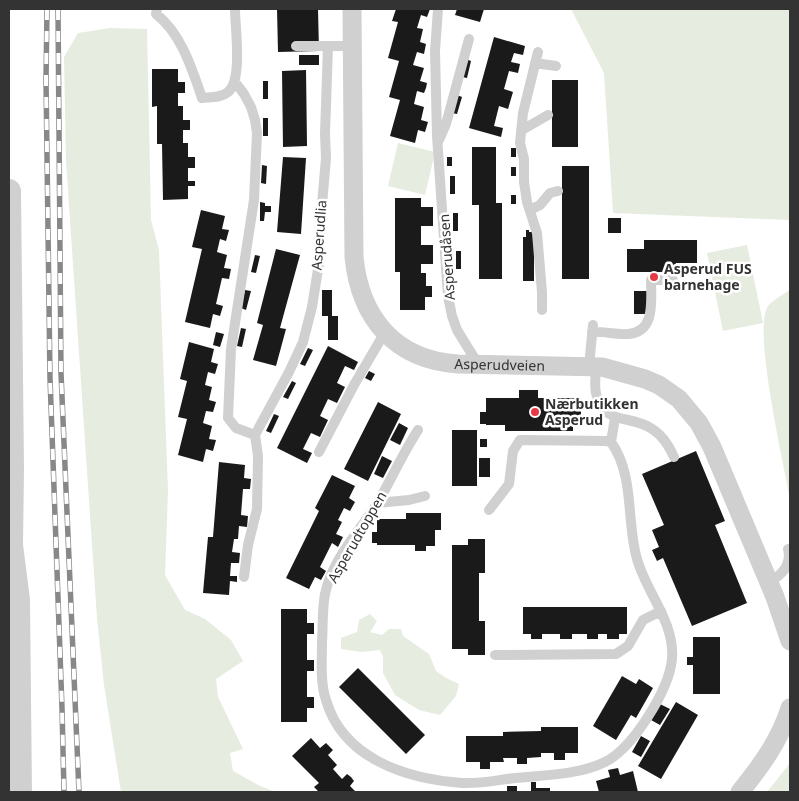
<svg xmlns="http://www.w3.org/2000/svg" width="799" height="801" font-family="'Noto Sans',sans-serif">
<rect width="100%" height="100%" fill="#fff"/>
<!-- green -->
<path fill="#e6ecdf" d="M571 9H790V220L613 213 604 73Z
M110 28 147 29 151 220 159 250 168 491 165 575 185 610 205 619 231 640 243 661 216 679 218 697 243 749 230 753 233 771 260 786 276 792H121L104 685 97 618 66 161 64 57 78 33Z
M398 143 435 152 425 195 388 186Z
M747 245 763 323 723 331 707 253Z
M790 246V500C785 467 752 330 768 306 773 300 784 294 790 290Z
M370 614 377 621 370 632 382 635 389 629H401L403 636 429 654 436 671 446 678 459 684 456 696 440 715 419 710 395 695 383 673V657L380 650 361 652 341 649V638L357 632 359 620Z
M790 763V792H767Z"/>
<!-- building -->
<path fill="#1a1a1a" d="M277 9H318L319 51 278 52Z
M396 9H430L427 17 421 15 417 28 423 29 420 42 426 44 424 54 417 52 413 65 424 68 420 81 427 83 426 88 424 93 417 91 414 104 424 107 421 120 428 122 425 132 418 130 415 143 390 136 400 100 389 97 399 61 388 58 398 22 392 21Z
M457 9H484L480 22 455 15Z
M494 37 525 46 523 55 514 53 511 62 520 64 518 73 509 71 504 89 513 92 508 109 499 106 494 126 503 128 501 137 469 128Z
M299 55H319V65H299Z
M466 59 471 61 467 78 462 77Z
M152 69H178V82H185V93H178V106H183V120H190V130H183V143H188V157H195V168H188V181H195V186H188V199L163 200 162 144H157V106L152 107Z
M306 70 307 146 283 147 282 71Z
M552 80H578V147H552Z
M263 81H268V99H263Z
M457 95 462 97 457 114 452 113Z
M263 118H268V136H263Z
M472 147H496V203H502V279H479V205H472Z
M511 148H516V157H511Z
M283 157 306 158 301 234 277 232Z
M447 157H452V166H447Z
M262 165 267 166 266 184 261 183Z
M562 166H589V279H562Z
M511 167H516V176H511Z
M450 176H455V194H450Z
M511 195H516V204H511Z
M395 198H421V207H433V226H421V245H433V264H421V273H426V286H432V297H425V310H400V272H395Z
M260 202 265 203V206H271V212H265L264 221H260Z
M201 210 225 216 222 229 229 230 226 241 220 239 217 252 227 255 224 268 231 269 229 279 222 278 216 304 223 306 220 316 213 314 210 328 185 322 202 249 192 247Z
M453 213H458V231H453Z
M608 218H621V233H608Z
M526 230H529V232H533L534 237V281H523V237H526Z
M644 240H697V263H676V272H627V249H644Z
M276 249 300 255 280 328 286 329 276 366 253 360 263 325 257 323Z
M456 251H461V269H456Z
M255 255 260 256 256 273 251 272Z
M245 290 251 291 246 310 241 308Z
M322 290H332V316H338V340H328V316H322Z
M634 291H647V314H634Z
M241 328 246 329 242 347 237 346Z
M216 332 224 334 220 347 213 345Z
M189 342 214 349 211 362 218 364 215 374 208 372 205 385 212 387 209 400 216 402 213 412 206 411 203 423 212 426 209 439 216 440 213 451 206 449 203 462 178 455 187 419 178 417 187 381 180 379Z
M328 346 358 362 354 370 345 366 337 383 345 387 337 403 328 399 320 416 328 420 320 437 311 433 303 449 312 453 307 463 277 448Z
M308 348 313 350 305 366 300 364Z
M369 371 375 374 371 381 365 378Z
M292 381 296 383 288 399 283 397Z
M519 390H538V398H581V425H573V431H505V425H486V424H480V412H486V398H519Z
M378 402 401 414 368 481 344 469Z
M274 414 279 416 271 433 266 431Z
M399 423 408 428 400 445 390 440Z
M452 430H477V486H452Z
M480 439H487V447H480Z
M696 451 725 521 715 525 747 603 692 626 663 558 657 561 652 550 659 547 652 530 664 525 642 474Z
M382 456 392 461 383 478 374 474Z
M479 458H490V477H479Z
M219 462 245 465 244 478 251 479 250 489H243L241 515 248 516 247 527 239 526 238 539H234L232 552 240 553 239 563H231L230 576H237V582L230 581 229 595 203 593 208 537H213Z
M332 475 355 486 349 498 355 502 350 511 344 508 338 520 342 522 336 534 343 537 338 547 332 543 320 567 326 571 321 580 315 577 309 589 286 578 319 511 315 508Z
M406 513H441V530H435V546H426V551H415V545H377V543H372V532H377V519H406Z
M468 539H485V573H479V621H485V655H468V649H452V545H468Z
M523 607H627V634H619V639H607V634H598V639H587V634H572V639H560V634H542V639H531V634H523Z
M281 609H307V623H314V634H307V660H314V671H307V697H314V708H307V722H281Z
M693 637H720V694H693V665H687V657H693Z
M358 668 425 735 406 754 339 687Z
M622 676 636 684 639 679 653 688 636 718 631 715 616 740 593 726Z
M676 702 698 715 661 779 638 766Z
M660 704 670 709 660 725 651 720Z
M541 727H578V753H565V760H554V753H541V757L527 758V764H517V758H503L504 762H490V769H480V762H466V736H503V732L541 731Z
M641 736 650 741 641 757 632 752Z
M311 738 320 748 326 743 333 750 328 755 337 765 333 769 342 779 347 774 351 777 354 781 350 786 356 792H319L314 787 319 783 292 756Z
M618 768 620 775 633 771 638 792H599L596 781 610 777 608 770Z
M531 782H536V788H550V792H531Z
M507 786H517V792H507Z"/>
<g fill="none" stroke-linecap="round" stroke-linejoin="round">
<!-- service -->
<path stroke="#d0d0d0" stroke-width="10" d="M157 9 156 14C181 33 192 69 202 98 210 97 221 98 228 92 243 80 235 28 235 9
M438 9 435 51 437 136 448 296 452 316 457 330 478 364
M296 46H328
M538 52 523 113 520 143 524 159V182L527 202 537 233 542 292V310
M535 63 556 66
M235 82 244 94 251 107 255 120 257 133 254 200 231 349 228 418 236 428 255 435 289 372 303 342 312 307 319 263V240L326 158 325 134 328 46H352
M522 130 548 115
M439 140 446 124 469 39
M530 210 540 205 550 193 558 191
M592 332C604 331 616 335 628 334 656 332 651 300 651 280H673
M589 366 593 325
M596 366C596 375 594 385 596 393 601 423 628 416 647 426 661 433 668 444 674 457
M418 430C403 453 392 478 378 502 360 531 332 559 325 594 322 610 323 627 322 643 322 662 320 682 326 700 343 759 407 779 462 783 479 784 498 780 515 778 544 775 579 775 605 762 633 748 669 690 672 659 675 622 646 592 637 559 626 521 635 476 611 442L606 441 520 440 513 451 509 484 489 510
M611 442 615 418
M319 452 354 385 385 332
M377 503 409 500 425 496
M244 577 248 545 257 509 258 456 255 435
M769 582C782 575 792 565 788 549
M495 655 616 654 628 646 643 620 661 611"/>
<!-- minor -->
<g stroke="#d0d0d0" stroke-width="19">
<path id="s1" d="M352 9 354 257C360 318 395 360 458 364L602 367 645 379 659 385 679 399 699 423 712 447 775 597 790 641"/>
<path d="M740 792C761 766 780 740 790 708"/>
</g>
<!-- tertiary -->
<path stroke="#d0d0d0" stroke-width="24" d="M9 191 12 468 11 545 18 600 20 792"/>
<!-- rail casing -->
<g stroke="#888" stroke-width="5.5">
<path id="rail" d="M47 9 46 80 50 378 62 708 64 792
M58 9 61 373 79 792"/>
</g>
<!-- rail -->
<use href="#rail" stroke="#fff" stroke-width="4" stroke-dasharray="11" stroke-linecap="butt"/>
</g>
<!-- markers -->
<g fill="#e63946" stroke="#fff" stroke-width="2">
<circle cx="654" cy="277" r="5"/>
<circle cx="535" cy="412" r="5"/>
</g>
<g text-anchor="middle" stroke-width="5" stroke-linejoin="round" paint-order="stroke">
<!-- street labels -->
<g font-size="14" fill="#333" stroke="#fff">
<text transform="translate(319 235) rotate(-86)" y="5">Asperudlia</text>
<text transform="translate(447 257) rotate(-94)" y="5">Asperudåsen</text>
<text dy="5" stroke="none"><textPath href="#s1" startOffset="454">Asperudveien</textPath></text>
<text transform="translate(357 537) rotate(-60)" y="5">Asperudtoppen</text>
</g>
<!-- poi labels -->
<g font-size="14" font-weight="bold" fill="#333" stroke="#fff" text-anchor="start">
<text x="664" y="274">Asperud FUS<tspan x="664" dy="16">barnehage</tspan></text>
<text x="545" y="409">Nærbutikken<tspan x="545" dy="16">Asperud</tspan></text>
</g>
</g>
<!-- border -->
<rect width="799" height="801" fill="none" stroke="#333333" stroke-width="20"/>
</svg>
